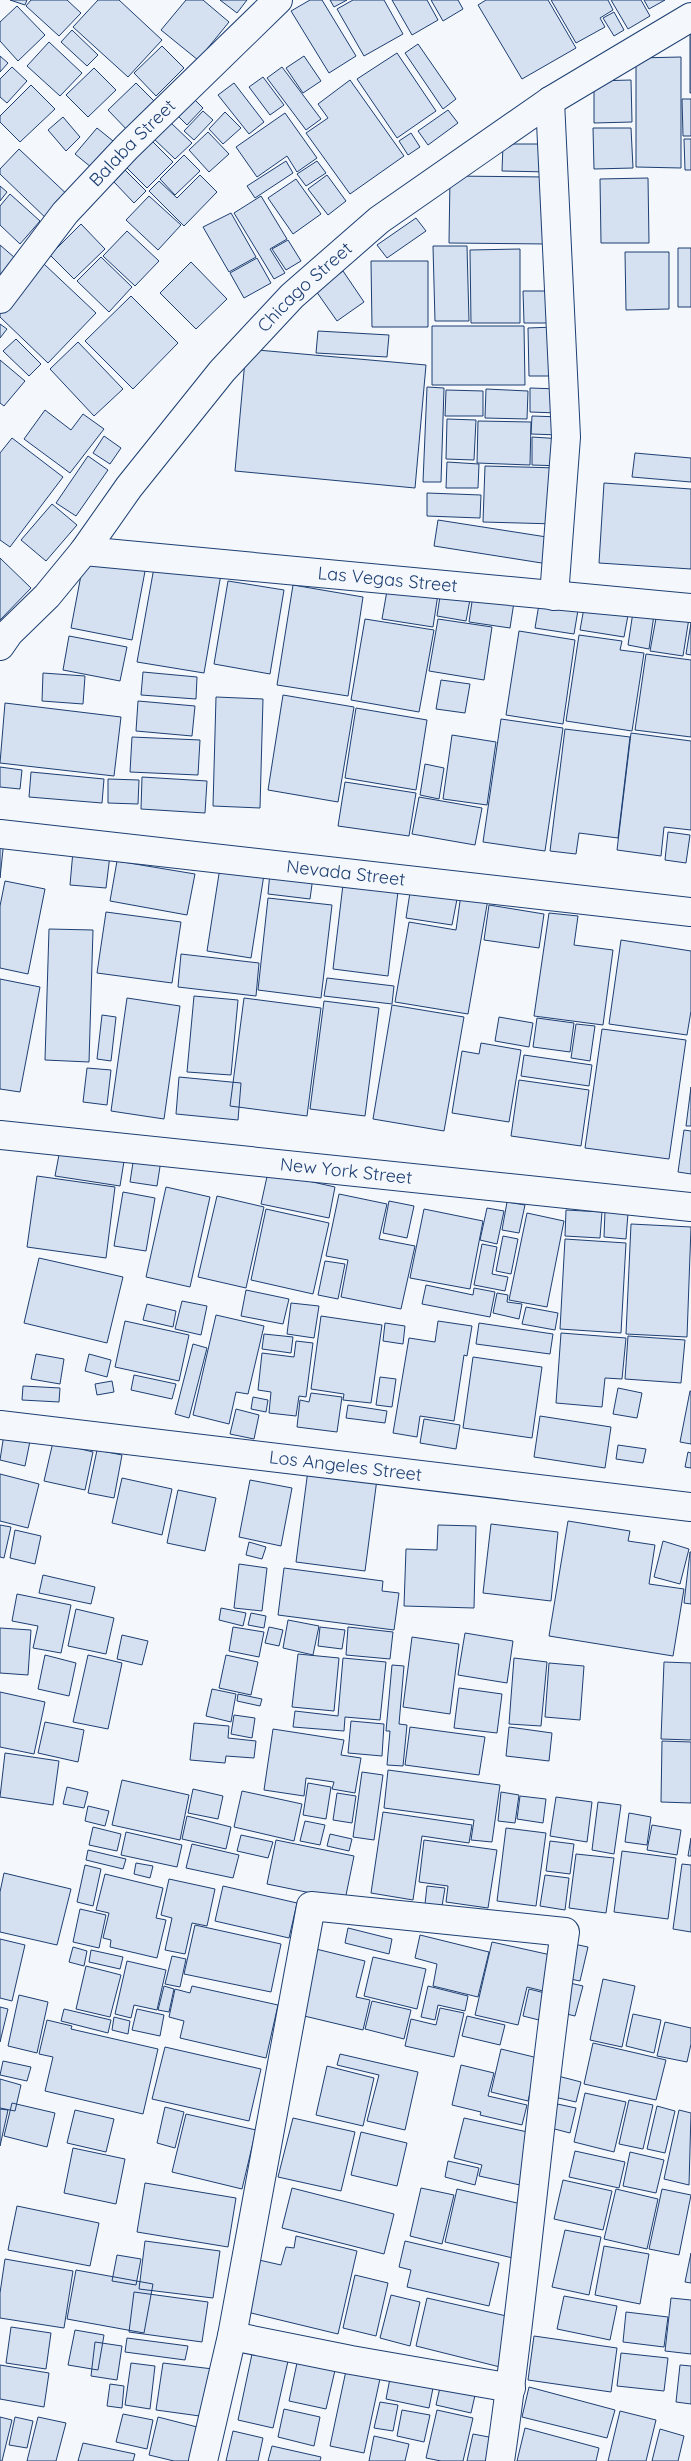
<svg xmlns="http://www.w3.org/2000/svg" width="691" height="2461" font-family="Quicksand,sans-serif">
<rect width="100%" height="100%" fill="#f4f7fb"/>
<!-- building -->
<path fill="#d5e0f0" stroke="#1d3f73" d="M10 0H27L25 5Z
M31 0H67L81 13 59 36 26 6Z
M98 0H119L162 40 128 77 73 27Z
M186 0H203L229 22 198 60 161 30Z
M220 0H247L237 13Z
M310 0H322L356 56 329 73 291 11Z
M330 0H347L334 7Z
M353 0H384L403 34 364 56 337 9Z
M392 0H427L438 20 412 35Z
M431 0H458L463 9 443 21Z
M486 0H548L576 48 522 79 478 5Z
M551 0H608L613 10 600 18 605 27 576 43Z
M611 0H641L650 16 628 29Z
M644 0H665L649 9Z
M17 6 45 35 18 61 0 41V22Z
M614 12 624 30 614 36 603 18Z
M690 26H691V93H690Z
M72 30 98 55 87 66 61 42Z
M49 42 82 73 60 96 27 66Z
M418 44 456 99 443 109 405 53Z
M162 46 184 68 156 96 134 73Z
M397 53 436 111 397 138 357 79Z
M0 56 8 63 0 72Z
M304 56 321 81 303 93 286 68Z
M681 57V168L636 167V58Z
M12 67 27 81 7 103 0 97V79Z
M282 67 321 119 306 130 267 78Z
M94 68 116 90 88 117 66 95Z
M263 77 284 105 270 115 249 87Z
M350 80 404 156 350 194 306 133 328 118 318 104Z
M631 80 632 122 594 123V81Z
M136 83 158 105 130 133 108 110Z
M234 83 264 122 249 134 218 95Z
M31 85 55 109 20 142 0 122V116Z
M192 97 203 108 187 125 175 113Z
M682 99H691V136H683Z
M448 110 458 123 428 145 418 131Z
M203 111 213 120 194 140 184 131Z
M225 112 241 128 223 144 209 129Z
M285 113 317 158 297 172 287 156 257 177 236 147Z
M63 117 80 137 66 151 48 130Z
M170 122 192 143 175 159 153 138Z
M97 128 118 145 97 172 75 154Z
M593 128H631L633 168 594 169Z
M208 132 229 154 209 172 189 150Z
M411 133 420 147 408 155 399 141Z
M684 139H691V170H685Z
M151 140 173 162 147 188 125 166Z
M503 144H550L549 172 502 171Z
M19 149 73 200 51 223 0 174V169Z
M184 155 200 171 175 195 160 179Z
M286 161 293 173 255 198 247 186Z
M317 161 326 173 306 186 297 174Z
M125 170 146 191 134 203 114 182Z
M200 175 217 192 184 226 149 191 159 181 177 198Z
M327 175 346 201 328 215 308 189Z
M450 176 548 177 547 244 449 243Z
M648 178 649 243H601L600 179Z
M296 179 321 214 293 234 268 198Z
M0 186 7 192 0 201Z
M10 194 40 221 20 244 0 225V206Z
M149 196 181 225 158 250 126 220Z
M261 196 287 239 270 249 285 273 274 279 234 213Z
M231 213 256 257 229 272 203 227Z
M416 218 426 231 387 258 377 245Z
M81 224 105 249 74 279 50 255Z
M127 231 159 261 135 286 103 256Z
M288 240 301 261 286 270 272 249Z
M0 245 22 264 0 288Z
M433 246H467L469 321H435Z
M678 248H691V307H678Z
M520 249V323H471L470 250Z
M625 252H669V309L626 310Z
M101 257 132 287 109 312 77 281Z
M257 258 271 283 244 298 230 273Z
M371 261H428V327H372Z
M191 262 227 299 196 329 160 293Z
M44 264 96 313 48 363 0 317V311Z
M343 271 364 302 337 321 316 291Z
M523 291H554L555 323H524Z
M131 296 178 343 133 389 85 341Z
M0 324 7 329 0 338Z
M432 326H524L525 385H432Z
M555 327 556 376H529L528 328Z
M318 331 389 335 387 357 316 353Z
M16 339 41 364 29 376 3 351Z
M78 342 123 389 94 416 50 369Z
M246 349 426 365 415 488 235 471Z
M0 360 25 381 4 406 0 403Z
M427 387 444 388 441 482H423Z
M530 388 559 389 558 413 530 412Z
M486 389 528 391 527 419 485 418Z
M446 390 483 391V416H445Z
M45 410 71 430 83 414 104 429 70 473 24 439Z
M532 416 561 417 560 435 531 434Z
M447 419 476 420 474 460 446 459Z
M478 421 531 422 530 465 477 463Z
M104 436 121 448 110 464 93 453Z
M532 437 562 439V466L532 465Z
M12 438 63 477 10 547 0 540V453Z
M635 453 691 458V482L632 477Z
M88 456 108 470 76 516 56 503Z
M447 462 479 464 478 488H446Z
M485 466 558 468 556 524 483 522Z
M604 483 691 489V569L599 563Z
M427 493 481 495 480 518 427 516Z
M52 504 77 525 46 561 21 540Z
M438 520 553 538 548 564 434 546Z
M85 554 146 566 132 640 71 628Z
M0 558 31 588 0 620Z
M155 562 221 574 204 673 137 662Z
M228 581 284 590 270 674 214 664Z
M293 585 363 597 348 696 277 685Z
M388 585 438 594 433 627 382 619Z
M441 590 471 594 466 621 437 616Z
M473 595 514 602 510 628 469 622Z
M539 604 578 610 574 634 535 628Z
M584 608 628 615 624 637 580 630Z
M633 612 654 615 649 649 628 645Z
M657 613 689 618 683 656 650 651Z
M365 619 434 630 419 712 351 700Z
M438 619 492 627 484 680 429 671Z
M691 623V655L686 654Z
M519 631 575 640 563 724 506 715Z
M579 635 622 641 620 650 644 653 632 731 566 721Z
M69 636 127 647 120 681 63 670Z
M646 654 691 660V737L635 730Z
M143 672 197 677 196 699 141 695Z
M43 673 85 676 83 704 42 701Z
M441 680 470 684 465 713 436 709Z
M283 695 354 707 338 802 268 790Z
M216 697 263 699 260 808 213 806Z
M138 701 195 706 192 736 136 731Z
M5 703 121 717 114 776 0 763Z
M356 708 427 720 416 790 345 778Z
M501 719 563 728 545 851 483 842Z
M565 729 630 737 618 838 579 833 576 854 550 851Z
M631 733 691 741V830L664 827 661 856 617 850Z
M452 735 496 742 487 805 443 799Z
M132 737 200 740 198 775 130 772Z
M425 764 444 768 439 799 420 795Z
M0 767 22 770 20 789 0 787Z
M31 772 104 779 102 803 29 797Z
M142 777 207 781 205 813 141 809Z
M108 779 139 780 138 804 108 803Z
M345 782 416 793 409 836 338 826Z
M419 797 482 808 475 845 412 834Z
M668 832 690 835 686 863 665 860Z
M0 839 4 840 0 878Z
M73 851 110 855 106 888 70 885Z
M117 861 195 874 187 915 110 901Z
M221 861 265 868 251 958 207 951Z
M270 872 313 877 310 899 268 894Z
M344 876 399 883 388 976 333 969Z
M5 881 45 889 28 974 0 968V906Z
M411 886 458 894 452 925 406 918Z
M461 894 488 899 468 1014 395 1002 409 922 456 930Z
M268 898 332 905 321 998 258 990Z
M489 905 544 914 539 948 484 940Z
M106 912 181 922 172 983 97 973Z
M549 913 578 916 574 945 613 950 603 1025 534 1016Z
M49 929 93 930 89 1062 45 1060Z
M621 940 691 951V1011L687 1035 609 1024Z
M181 954 259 963 256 996 178 987Z
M327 978 394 986 392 1004 324 996Z
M0 979 40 987 20 1092 0 1089Z
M194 996 238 1000 231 1075 187 1072Z
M127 998 180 1006 164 1119 111 1111Z
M244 998 321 1008 307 1116 230 1106Z
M324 1001 379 1008 365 1116 310 1109Z
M392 1005 464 1017 444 1131 373 1119Z
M102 1015 116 1017 111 1061 97 1059Z
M499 1017 533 1023 529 1047 495 1041Z
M537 1018 574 1023 570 1052 533 1047Z
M576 1024 595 1026 590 1061 571 1058Z
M602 1029 686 1040 669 1159 585 1148Z
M481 1043 521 1050 509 1122 452 1113 462 1051 479 1054Z
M524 1055 592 1065 589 1086 521 1076Z
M87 1068 111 1070 107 1105 83 1102Z
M179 1077 241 1083 238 1120 176 1114Z
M519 1080 589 1090 581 1146 511 1136Z
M691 1087V1126H686Z
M684 1130 691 1131V1174L678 1172Z
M61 1144 125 1155 120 1186 55 1176Z
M134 1156 161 1160 157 1186 130 1182Z
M268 1172 335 1187 329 1218 261 1204Z
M37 1176 115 1187 106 1258 27 1247Z
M166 1187 210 1197 190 1287 146 1277Z
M123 1192 155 1198 146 1251 114 1246Z
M339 1194 387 1204 379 1239 415 1246 401 1309 341 1297 348 1260 326 1256Z
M217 1196 264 1207 246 1288 198 1277Z
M389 1201 414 1206 407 1238 383 1233Z
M507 1202 525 1205 519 1233 502 1230Z
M487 1208 504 1211 497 1244 480 1240Z
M266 1209 329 1223 313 1294 251 1280Z
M424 1209 483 1221 470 1289 410 1278Z
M566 1210 602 1212 600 1238 565 1236Z
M605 1211 628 1213 626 1239 604 1237Z
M527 1213 564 1221 547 1307 509 1300Z
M631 1224 691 1227 687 1337 626 1334Z
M503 1236 518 1239 511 1274 496 1271Z
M565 1239 626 1243 621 1333 560 1329Z
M482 1244 497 1247 492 1274 508 1277 505 1291 474 1285Z
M39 1258 123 1277 107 1343 24 1323Z
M325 1261 345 1264 338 1299 318 1295Z
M426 1285 473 1295 474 1288 495 1292 490 1317 422 1304Z
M246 1290 289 1299 283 1324 241 1316Z
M497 1293 508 1295 507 1302 522 1304 519 1319 493 1313Z
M182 1301 207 1306 201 1335 175 1329Z
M291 1303 319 1306 314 1338 287 1334Z
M147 1304 176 1311 173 1327 143 1320Z
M526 1307 558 1313 555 1330 522 1324Z
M216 1315 264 1326 248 1394 236 1392 229 1424 193 1415Z
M321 1316 382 1325 371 1403 343 1400 344 1394 311 1389Z
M125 1321 189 1335 179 1381 115 1367Z
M438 1321 472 1326 467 1356 464 1355 454 1421 420 1416 417 1437 393 1433 409 1338 435 1342Z
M385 1323 405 1326 403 1344 383 1341Z
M479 1323 553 1334 550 1354 476 1344Z
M561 1333 626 1338 622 1379 605 1378 602 1407 556 1403Z
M264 1334 293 1337 291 1353 262 1349Z
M628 1336 685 1340 681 1383 625 1379Z
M296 1341 313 1343 306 1397 299 1396 296 1416 269 1413 271 1392 258 1390 262 1353 294 1357Z
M193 1344 207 1348 189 1418 175 1414Z
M36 1354 64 1359 60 1384 31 1379Z
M89 1354 111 1360 107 1377 85 1371Z
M473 1357 542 1367 532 1438 463 1428Z
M134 1375 176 1384 172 1399 131 1390Z
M380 1377 396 1379 392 1407 376 1405Z
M112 1381 114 1392 97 1395 95 1384Z
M23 1386 60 1388 59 1402 22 1400Z
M618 1388 642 1393 637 1418 613 1414Z
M690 1391H691V1444L680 1442Z
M311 1393 342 1397 337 1432 297 1427 300 1400 309 1402Z
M253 1397 268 1400 266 1412 251 1409Z
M348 1405 387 1411 385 1423 346 1418Z
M236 1409 259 1415 254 1439 230 1434Z
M540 1416 611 1427 605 1468 534 1457Z
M424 1419 460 1425 456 1449 420 1443Z
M4 1434 30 1441 25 1466 0 1460Z
M53 1442 93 1452 85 1490 44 1481Z
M618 1445 646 1449 643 1463 616 1459Z
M97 1450 122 1455 114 1498 88 1493Z
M688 1452 691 1453V1468L685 1467Z
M308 1470 377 1479 365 1571 296 1562Z
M0 1474 39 1484 28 1528 0 1521Z
M122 1478 172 1489 162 1535 112 1523Z
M250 1480 292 1488 281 1546 239 1537Z
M178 1490 216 1498 205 1551 167 1543Z
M568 1521 630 1531 628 1541 655 1545 649 1584 684 1589 673 1656 549 1636Z
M491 1524 558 1532 551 1601 483 1593Z
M0 1525 11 1527 4 1558 0 1557Z
M438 1525 476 1526 474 1608 404 1606 406 1549 437 1550Z
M15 1530 41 1536 35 1564 10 1558Z
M663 1541 689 1549 680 1584 654 1577Z
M249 1542 266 1547 262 1559 246 1555Z
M690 1552H691V1604L684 1603Z
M239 1564 267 1568 262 1611 234 1608Z
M284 1568 383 1581 382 1591 399 1593 394 1630 278 1615Z
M43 1575 95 1587 91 1604 39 1593Z
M17 1594 71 1605 61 1653 33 1648 38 1626 12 1621Z
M221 1608 246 1613 243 1626 219 1620Z
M76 1609 114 1618 106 1654 68 1646Z
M251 1613 266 1616 264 1628 248 1625Z
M288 1620 319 1626 313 1655 283 1648Z
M233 1627 264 1632 259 1657 229 1651Z
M269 1627 283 1630 279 1646 265 1643Z
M320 1627 345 1630 342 1649 318 1646Z
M348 1627 393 1632 390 1659 346 1655Z
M0 1628 31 1630 28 1675 0 1673Z
M465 1633 513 1641 507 1683 458 1675Z
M122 1635 148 1641 142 1665 117 1659Z
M412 1637 459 1644 450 1714 403 1707Z
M298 1654 339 1658 334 1711 292 1707Z
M45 1655 76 1663 69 1696 38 1689Z
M88 1655 122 1663 108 1729 73 1722Z
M226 1655 258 1662 251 1695 219 1688Z
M343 1658 386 1662 380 1720 345 1717 344 1731 293 1727 295 1711 338 1716Z
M514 1658 547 1662 541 1726 509 1724Z
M664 1662 691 1663V1740L661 1739Z
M549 1663 584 1666 580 1720 545 1717Z
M392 1665 404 1666 399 1724 407 1725 403 1766 387 1765 390 1731H386Z
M459 1688 502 1694 497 1733 454 1728Z
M212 1689 236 1694 231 1722 206 1716Z
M0 1692 45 1702 34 1754 0 1747Z
M238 1694 262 1699 260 1706 237 1701Z
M234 1715 255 1718 252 1738 231 1734Z
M351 1721 384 1724 382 1756 348 1753Z
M45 1722 84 1730 78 1762 38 1753Z
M194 1723 229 1726 228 1738 256 1741 254 1758 226 1756 225 1763 190 1760Z
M410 1727 485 1737 479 1775 405 1765Z
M509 1727 552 1733 549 1761 506 1756Z
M273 1729 344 1740 341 1755 361 1758 355 1793 332 1789 334 1782 306 1778 304 1796 264 1790Z
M662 1741 691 1742V1803L661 1802Z
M5 1753 59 1761 53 1805 0 1797Z
M388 1770 500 1785 492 1842 471 1840 474 1820 384 1808Z
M362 1772 383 1775 374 1840 353 1837Z
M122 1780 189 1795 180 1840 112 1825Z
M308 1783 331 1787 326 1819 303 1815Z
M67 1787 88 1792 84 1808 63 1804Z
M193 1789 223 1796 218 1819 188 1813Z
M242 1791 302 1804 294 1841 234 1827Z
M501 1792 519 1795 515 1823 498 1821Z
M337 1793 356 1796 352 1823 333 1820Z
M520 1796 546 1799 543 1823 517 1819Z
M556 1797 592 1802 587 1842 550 1836Z
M598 1802 621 1805 614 1854 592 1850Z
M88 1806 109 1811 105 1826 85 1821Z
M383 1812 472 1825 469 1843 422 1836 413 1900 371 1893Z
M629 1813 651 1817 647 1845 625 1842Z
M187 1816 231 1827 226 1849 182 1839Z
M305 1821 325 1825 320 1845 300 1841Z
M652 1825 681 1830 677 1855 647 1850Z
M93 1827 121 1834 117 1851 89 1845Z
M506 1828 546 1833 536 1906 497 1901Z
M126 1832 182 1845 177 1867 121 1855Z
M330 1834 352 1839 349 1851 327 1846Z
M241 1835 273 1842 268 1858 237 1851Z
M691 1838V1856H688Z
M276 1840 354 1856 345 1900 267 1884Z
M424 1840 497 1850 488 1908 446 1902 448 1886 419 1882Z
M550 1841 574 1844 570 1874 546 1871Z
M192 1844 239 1855 233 1878 186 1868Z
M88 1850 126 1859 123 1869 86 1860Z
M622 1851 676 1858 668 1919 614 1912Z
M576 1854 614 1858 606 1913 569 1908Z
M136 1863 153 1866 150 1878 134 1874Z
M682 1864 691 1865V1932L673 1929Z
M85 1865 101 1869 93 1906 77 1902Z
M4 1873 71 1889 57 1945 0 1932V1892Z
M105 1874 163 1888 156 1918 166 1920 157 1958 110 1947 111 1940 103 1938 109 1913 96 1910Z
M545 1875 569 1878 565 1910 540 1906Z
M169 1879 215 1889 207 1926 192 1923 185 1954 165 1950 172 1918 161 1915Z
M223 1886 297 1903 289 1938 215 1921Z
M427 1886 445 1888 442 1906 425 1904Z
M80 1909 106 1915 99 1948 73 1942Z
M195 1925 281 1944 271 1992 184 1974Z
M348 1928 392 1939 389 1954 345 1943Z
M420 1935 489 1952 478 1997 433 1986 437 1964 415 1958Z
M0 1939 25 1945 12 2001 0 1998Z
M492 1942 560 1957 551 1993 527 1987 518 2025 475 2015Z
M569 1943 588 1947 580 1981 561 1977Z
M73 1947 87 1951 84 1966 69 1962Z
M316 1949 365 1961 356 1997 370 2000 363 2030 300 2015Z
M91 1950 123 1957 120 1969 89 1962Z
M172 1956 186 1959 180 1987 165 1984Z
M373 1957 426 1969 417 2009 364 1996Z
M127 1961 166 1970 157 2010 134 2005 131 2018 115 2014Z
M86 1966 121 1975 110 2017 76 2009Z
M603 1979 635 1986 622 2047 590 2040Z
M561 1981 583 1986 575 2016 554 2011Z
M164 1986 174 1989 169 2012 158 2010Z
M192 1986 278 2005 266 2058 180 2038 184 2021 169 2017 175 1989 190 1993Z
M428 1986 468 1996 465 2011 438 2005 435 2020 421 2017Z
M529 1989 549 1994 543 2021 523 2016Z
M19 1995 48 2002 37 2053 8 2046Z
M372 2001 411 2010 404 2039 365 2029Z
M0 2007 8 2009 0 2042Z
M440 2008 464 2013 454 2057 405 2046 411 2019 436 2025Z
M64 2009 111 2020 108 2033 61 2021Z
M137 2009 164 2015 160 2036 132 2030Z
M633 2014 661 2020 654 2053 626 2046Z
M467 2016 505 2025 500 2045 462 2036Z
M114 2017 130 2021 128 2034 112 2030Z
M47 2020 72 2026 71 2029 158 2049 143 2114 45 2091 53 2057 39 2054Z
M665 2022 691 2028V2044L687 2062 657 2056Z
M593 2043 666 2060 656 2100 584 2084Z
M165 2047 261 2069 249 2121 152 2099Z
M501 2049 538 2058 528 2101 491 2092Z
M340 2054 418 2072 405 2130 367 2121 379 2075 337 2065Z
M3 2061 31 2067 27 2081 0 2075Z
M461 2065 494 2073 488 2096 527 2105 522 2125 480 2115 481 2112 452 2105Z
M327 2066 374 2078 363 2126 316 2115Z
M554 2075 581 2082 576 2102 550 2096Z
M0 2079 21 2085 15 2111 0 2108Z
M585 2093 626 2102 614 2152 574 2142Z
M629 2100 653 2105 643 2149 619 2144Z
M548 2102 576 2108 570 2133 543 2126Z
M12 2103 55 2113 47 2147 4 2136Z
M657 2106 675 2111 665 2153 647 2149Z
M165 2107 184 2112 175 2148 157 2143Z
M0 2109 8 2110 0 2146Z
M75 2110 114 2119 106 2152 67 2143Z
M679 2110 691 2113 689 2185 664 2179Z
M186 2114 256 2130 242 2189 172 2172Z
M293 2118 355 2132 341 2191 278 2177Z
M464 2118 532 2133 520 2185 479 2176 482 2165 454 2158Z
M361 2132 407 2143 397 2186 351 2175Z
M73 2148 125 2159 116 2204 64 2193Z
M575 2151 625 2162 619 2188 569 2177Z
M630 2152 664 2160 656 2193 623 2186Z
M448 2161 479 2168 475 2185 445 2177Z
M563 2180 612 2191 603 2230 554 2219Z
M145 2183 236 2198 228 2247 137 2232Z
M292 2188 394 2214 384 2254 282 2228Z
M421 2188 454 2195 442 2244 410 2236Z
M457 2189 530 2206 517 2259 445 2242Z
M616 2189 658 2199 647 2249 604 2239Z
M662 2189 691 2195 679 2255 649 2249Z
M17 2206 99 2223 90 2266 8 2250Z
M565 2230 601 2237 589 2295 552 2287Z
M296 2236 357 2251 338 2334 247 2312 259 2260 281 2265 286 2247 294 2248Z
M145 2241 220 2251 213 2298 139 2289Z
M405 2241 499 2263 489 2306 407 2287 411 2270 399 2267Z
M604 2246 649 2254 640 2304 595 2295Z
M691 2253V2283L685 2282Z
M117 2255 141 2259 136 2285 112 2281Z
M5 2259 73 2271 64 2328 0 2318V2293Z
M76 2270 153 2284 144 2333 67 2319Z
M355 2275 388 2283 376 2336 343 2328Z
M134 2292 208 2302 202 2342 129 2332Z
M391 2295 420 2302 410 2346 380 2338Z
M564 2296 617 2306 610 2340 557 2329Z
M427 2298 511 2317 500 2367 416 2346Z
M671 2298 691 2300V2354L665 2351Z
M626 2312 668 2317 664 2347 623 2342Z
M11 2327 51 2333 46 2369 6 2363Z
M75 2330 104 2335 98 2370 68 2365Z
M534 2336 617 2348 611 2392 528 2380Z
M127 2338 188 2346 185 2360 125 2352Z
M95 2342 122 2346 117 2380 91 2376Z
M621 2353 668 2358 664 2391 617 2386Z
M252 2354 288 2361 273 2428 238 2420Z
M298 2358 336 2366 326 2409 289 2401Z
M131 2363 155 2366 150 2409 125 2405Z
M163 2363 213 2369 207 2417 156 2410Z
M0 2365 49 2373 44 2407 0 2399Z
M680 2365 691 2366V2404L676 2402Z
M347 2366 381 2374 364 2453 330 2446Z
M392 2368 435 2378 429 2408 386 2399Z
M441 2383 476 2391 471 2413 436 2405Z
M110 2384 124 2386 122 2408 107 2406Z
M529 2387 615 2410 607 2438 522 2417Z
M380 2402 398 2405 393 2431 374 2428Z
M284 2409 320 2417 314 2446 278 2437Z
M402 2410 430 2415 424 2442 397 2436Z
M437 2410 473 2418 463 2461H441L426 2458Z
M620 2411 656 2420 646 2461H608Z
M123 2414 153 2420 147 2449 116 2442Z
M0 2417 12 2420 2 2461H0Z
M15 2417 33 2421 27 2448 9 2445Z
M38 2417 66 2423 56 2461H27Z
M158 2417 201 2428 193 2461H174L149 2455Z
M525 2428 599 2448 596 2461H517Z
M660 2429 684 2436 678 2461H652Z
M233 2431 263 2438 258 2461H226Z
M473 2434 494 2438 489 2461H467Z
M374 2436 409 2444 405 2461H369Z
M83 2443 135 2454 133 2461H78Z
M272 2446 321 2457 320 2461H268Z"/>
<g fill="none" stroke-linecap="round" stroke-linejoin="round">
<!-- minor casing -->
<g stroke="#1d3f73" stroke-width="30">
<g id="minor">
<path d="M550 101 566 437 554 596"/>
<path id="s1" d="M0 299 65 213 127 147 278 0"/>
<path id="s2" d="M84 551 691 608"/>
<path id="s3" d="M0 646 9 633 47 596 84 551 129 487 222 371 292 296 379 220 550 101 691 17"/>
<path id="s4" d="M0 834 691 912"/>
<path id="s5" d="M0 1135 691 1207"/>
<path id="s6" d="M0 1425 691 1507"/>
<path d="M232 2336 351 2360 511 2388"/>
<path d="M203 2461 232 2336 311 1906 565 1932C539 2108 526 2285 500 2461"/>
</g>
</g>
<!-- minor -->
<use href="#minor" stroke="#f4f7fb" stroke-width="28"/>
</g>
<g text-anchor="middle" stroke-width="4" stroke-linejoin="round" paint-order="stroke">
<!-- street labels -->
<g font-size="18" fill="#1d3f73" stroke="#f4f7fb">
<text dy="6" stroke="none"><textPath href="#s1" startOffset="205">Balaba Street</textPath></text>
<text dy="6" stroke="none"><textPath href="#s3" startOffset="472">Chicago Street</textPath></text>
<text dy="6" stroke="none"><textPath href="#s2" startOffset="305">Las Vegas Street</textPath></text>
<text dy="6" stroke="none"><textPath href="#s4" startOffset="348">Nevada Street</textPath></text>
<text dy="6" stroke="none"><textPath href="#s5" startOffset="348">New York Street</textPath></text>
<text dy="6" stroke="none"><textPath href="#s6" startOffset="348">Los Angeles Street</textPath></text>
</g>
</g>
</svg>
